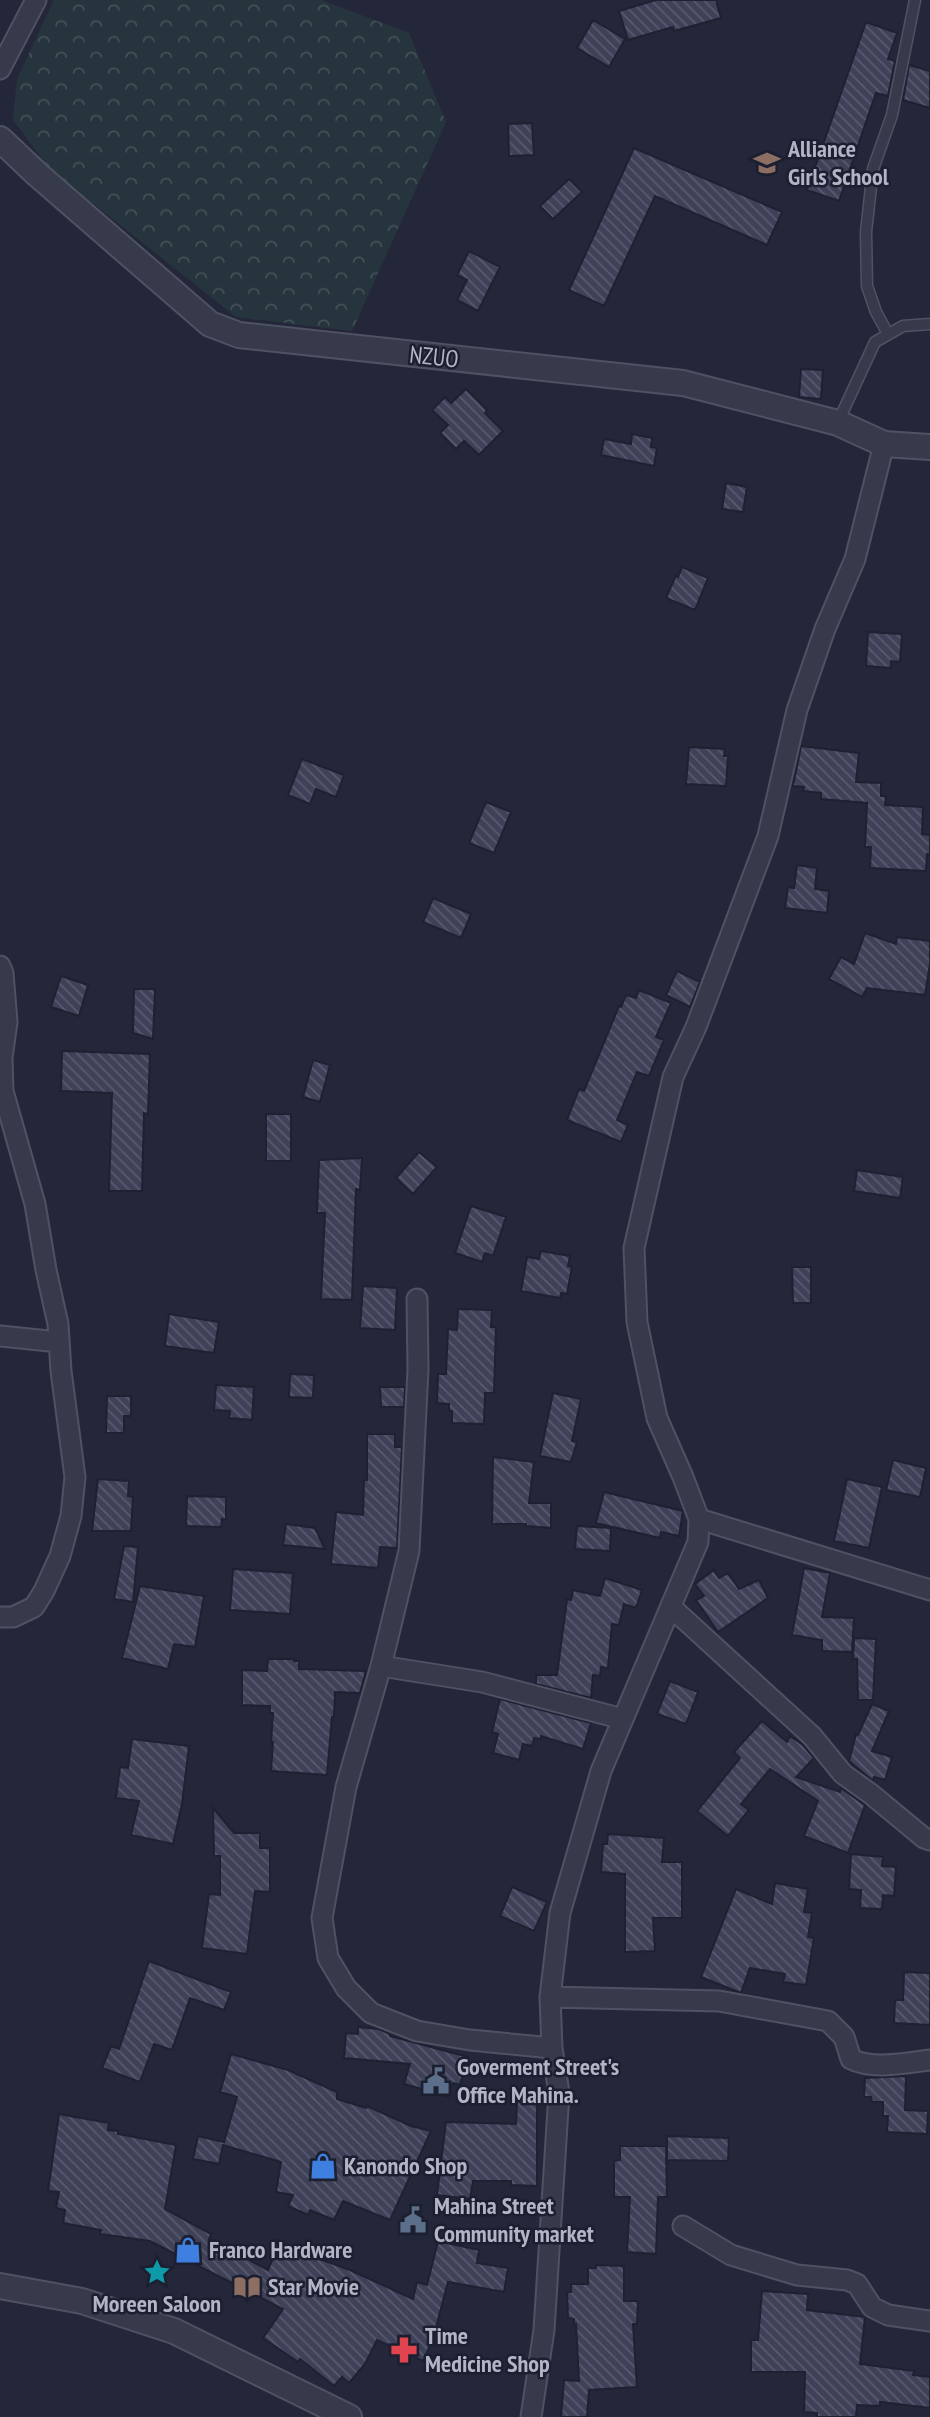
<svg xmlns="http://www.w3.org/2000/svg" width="930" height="2417" font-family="'PT Sans Narrow',sans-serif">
<defs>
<pattern id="forest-crowns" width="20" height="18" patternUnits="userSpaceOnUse" patternTransform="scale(1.75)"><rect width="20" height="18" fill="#26353d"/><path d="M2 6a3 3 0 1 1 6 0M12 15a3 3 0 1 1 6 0" fill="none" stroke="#435058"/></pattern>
<pattern id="building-back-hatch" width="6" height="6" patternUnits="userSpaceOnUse" patternTransform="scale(1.75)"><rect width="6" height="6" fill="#3e4158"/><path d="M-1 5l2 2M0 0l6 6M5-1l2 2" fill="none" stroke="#585a6e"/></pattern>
</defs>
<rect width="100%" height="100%" fill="#24273a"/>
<!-- forest -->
<path fill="url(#forest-crowns)" d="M54 0H321L409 33 446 122 352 331 236 317 50 169 13 120 17 79Z"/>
<!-- building -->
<path fill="url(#building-back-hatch)" stroke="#1e2132" stroke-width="2" d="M656 0H716L721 18 674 31 673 27 628 40 619 11Z
M593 20 625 39 609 67 577 48Z
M866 22 897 33 888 59 895 61 888 96 876 93 839 201 807 190Z
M909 65 930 71V108L903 100Z
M532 123 534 155 509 156 508 124Z
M634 148 782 212 767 245 655 196 604 306 569 290Z
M569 179 582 192 553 219 540 206Z
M469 251 500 267 478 311 457 300 467 280 457 275Z
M801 369 823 370 821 399 799 397Z
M466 389 487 410 485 413 503 431 479 455 464 441 456 449 440 433 448 425 432 410 445 397 451 403Z
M632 434 652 438 651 447 657 448 654 466 601 455 604 439 631 444Z
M726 483 747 487 743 512 722 509Z
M682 567 708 578 695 610 666 598 676 575 678 577Z
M868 632 902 634 900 662 891 661V668L866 666Z
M801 746 859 753 856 782 881 783V796H886L885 805 923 807 922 834 930 835V855L927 854 926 871 870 868 871 847H865L867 803 821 799V793L803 791 804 787 793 786Z
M689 747 725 749 724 756H728L726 786 686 784Z
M302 759 344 775 336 797 316 789 310 804 288 795Z
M486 802 511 812 494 853 469 843Z
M797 865 817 868 815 889 829 891 827 913 785 908 788 887 794 888Z
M433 898 471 914 461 938 423 922Z
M865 933 896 944 897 937 930 941V964L925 995 867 988 862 997 829 979 841 957 854 964Z
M677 971 700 982 690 1007 666 995Z
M61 976 88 985 79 1016 51 1007Z
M134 989H155L153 1039 133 1033Z
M639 990 671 1003 656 1037 664 1040 649 1076 637 1072 617 1120 628 1125 621 1142 567 1120 579 1089 584 1091 619 1006 621 1007 626 995 636 998Z
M62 1051 150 1054 148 1114 144 1113 142 1191H109L112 1093 61 1091Z
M313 1060 330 1065 320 1102 303 1097Z
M266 1114H291V1161H266Z
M419 1152 437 1167 413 1194 396 1178Z
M362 1158 360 1190 356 1189 352 1300 321 1299 325 1213H317L319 1160Z
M857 1170 903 1177 900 1198 854 1191Z
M471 1206 506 1217 493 1256 485 1253 482 1262 455 1253Z
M541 1251 570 1256 568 1266 572 1267 567 1294 561 1293 560 1298 521 1291 527 1257 539 1259Z
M792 1267H811V1303H793Z
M363 1286 397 1288 395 1330 360 1328Z
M458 1309 492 1310 491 1327H496L494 1393H485L484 1424 452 1423V1411H449V1404L437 1403 438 1374H446L448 1329 457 1330Z
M169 1314 219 1322 214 1353 165 1346Z
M290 1374 314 1375 313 1398 289 1397Z
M216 1385 254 1387 252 1420 229 1418 230 1411 214 1410Z
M380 1387H405L404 1407H381Z
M553 1393 581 1399 572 1441 577 1442 571 1462 540 1456Z
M107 1396H131V1416H124V1433H106Z
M367 1434H395V1447H402L397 1548 380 1547 378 1568 331 1564 336 1512 363 1515 364 1480H367Z
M493 1457 534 1462 529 1503H551V1528L526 1526V1524H492Z
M893 1460 926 1468 920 1497 886 1490Z
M98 1479 129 1481 128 1496 133 1497 131 1531H92Z
M847 1479 882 1487 869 1548 834 1541Z
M604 1492 683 1511 679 1536 661 1532 660 1538 596 1523Z
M187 1496 226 1497V1520L222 1519 221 1527 186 1526Z
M286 1524 315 1528 325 1549 283 1545Z
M577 1526 611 1528 610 1551 575 1549Z
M124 1546 138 1547 133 1602 114 1599Z
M804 1568 830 1573 822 1617 854 1618 852 1652 822 1651V1640L792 1635Z
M233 1569 293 1573 290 1614 230 1610Z
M714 1570 719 1578 728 1573 739 1589 759 1580 768 1598 718 1632 696 1600 704 1596 695 1584Z
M605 1578 642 1590 636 1608 624 1604 619 1625 612 1624 608 1668 601 1667 600 1676 593 1675 591 1698 536 1684V1675H557L567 1599 571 1600 573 1590 600 1596Z
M140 1586 204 1596 195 1647 174 1644 168 1669 122 1658Z
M854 1638 876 1639 873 1700H858L857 1659H853Z
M268 1659H294V1661H299V1669L366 1671 360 1693 335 1692 334 1717H332L327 1775 271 1771 273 1742H271L273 1713H270V1706L242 1705V1670L267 1671Z
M670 1681 698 1692 686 1724 657 1714Z
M500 1699 591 1723 583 1749 541 1736V1739L534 1738 532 1746 523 1744 519 1760 493 1753 498 1734 492 1732Z
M872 1704 889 1711 872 1751 892 1757 885 1780 874 1777 873 1781 849 1761 856 1734 858 1735Z
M762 1721 787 1742 790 1736 803 1745 814 1758 796 1777 840 1792 841 1788 865 1805 848 1853 804 1836 818 1801 770 1769 741 1804 749 1810 728 1836 697 1811 740 1758 734 1752Z
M132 1739 189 1746 182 1804 173 1844 131 1835 139 1801 116 1798 120 1767 128 1768Z
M213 1808 234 1833H260V1848H270V1892L255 1891 247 1954 202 1948 209 1894 220 1895V1856H214Z
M608 1834 664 1838 662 1862H682V1918H653L655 1951 625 1952V1874L601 1872 603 1844H607Z
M851 1854 883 1857 882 1866 896 1867 894 1896 883 1895 882 1909 860 1908 861 1890 849 1889Z
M775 1883 808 1889 804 1912 812 1913 808 1937 814 1938 806 1985 783 1982 785 1974 750 1968 741 1993 701 1977 736 1889 772 1904Z
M512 1887 547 1902 534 1931 500 1916Z
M149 1961 231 1992 224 2010 190 1998 172 2050 154 2044 140 2082 102 2068 111 2046 119 2049Z
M904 1972 930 1973V2025L894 2023 895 2000H903Z
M358 2027 379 2029 390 2034V2036L468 2057 460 2085 453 2083 447 2096 404 2084 410 2064 344 2058 346 2033 358 2034Z
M231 2054 288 2070 337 2092V2099L366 2108 367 2106 411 2126 431 2131 390 2220 343 2201 334 2220 310 2210 308 2215 288 2206 293 2195 276 2192 281 2162 223 2145 219 2164 193 2159 198 2136 224 2142 237 2097 220 2092Z
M906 2076 905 2110 928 2111 927 2134 887 2132 888 2116H883V2102H872L871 2097H864L865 2078Z
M517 2101 537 2102V2186L511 2185V2181H473L470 2199 437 2195 446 2122 516 2124Z
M59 2114 109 2123 108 2130 118 2131V2134L176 2145 165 2209 211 2234 209 2239 268 2270 279 2244 350 2270 413 2299 417 2282 427 2285 438 2241 479 2250 477 2263 508 2268 504 2292 448 2282 433 2339 423 2361 377 2340 365 2364 349 2383 342 2377 334 2386 300 2359 298 2362 263 2338 283 2309 150 2241 100 2234 101 2230 63 2223 65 2210 56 2208 59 2192 48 2191Z
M667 2136 729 2138 728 2161 667 2160Z
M620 2146H666L667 2197H658L656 2254 627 2252 630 2197H614V2161L620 2160Z
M596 2265 624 2266V2301H638L637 2324H633L637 2387 589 2390 587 2417H561L564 2380 579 2381 576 2324 574 2325V2319L568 2318 567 2292H571V2284H588V2268H596Z
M762 2291 808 2294 807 2310 865 2317 860 2364 914 2371 913 2375 930 2377V2408L880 2402V2406L857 2405 856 2417H817V2413L804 2412 805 2372H751V2340H758Z"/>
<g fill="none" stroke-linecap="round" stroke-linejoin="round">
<!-- service casing -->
<g stroke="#4f5263" stroke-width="13">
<path id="service" d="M888 334 876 312 867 286 866 232 873 169 892 115 915 0
M838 422 875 342 903 326 930 324"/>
</g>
<!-- minor casing -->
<g stroke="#4f5263" stroke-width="23">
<path id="minor" d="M0 69 36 0
M0 966 3 973 7 1022 2 1058 3 1091 35 1204 46 1270 58 1324 61 1371 75 1477 71 1516 60 1556 44 1591 34 1607 13 1617H0
M417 1299 418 1369 409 1551 381 1666 346 1787 322 1918 328 1958 346 1988 371 2013 417 2031 470 2040 552 2048
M0 1336 59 1342
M699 1519 930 1590
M672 1608 812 1736 843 1774 871 1794 924 1838 930 1840
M381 1666 482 1682 623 1719
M550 1997 719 2001 828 2021 844 2037 851 2059C873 2070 906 2063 930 2060
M683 2226 731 2255 797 2275 847 2280 857 2284 872 2307 888 2315 930 2321
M531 2417 544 2330 559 2093 552 2048 550 1997 560 1913 601 1771 698 1542 699 1519 683 1477 657 1418 637 1322 634 1248 673 1077 696 1027 768 836 797 710 825 629 855 559 884 444"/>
</g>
<!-- tertiary casing -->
<g stroke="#4f5263" stroke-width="28">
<path id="tertiary" d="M0 139 38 175 210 324 239 335 683 383 838 423 884 444 930 447
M0 2286 82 2301 174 2331 349 2417"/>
</g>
<!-- service -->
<use href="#service" stroke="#373a4b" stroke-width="10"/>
<!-- minor -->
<use href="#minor" stroke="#373a4b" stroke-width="19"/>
<!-- tertiary -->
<use href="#tertiary" stroke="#373a4b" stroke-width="24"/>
</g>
<!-- icons -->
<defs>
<g id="school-bare" transform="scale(2.1)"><path d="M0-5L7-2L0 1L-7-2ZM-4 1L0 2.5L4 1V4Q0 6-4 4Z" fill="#8d6e63" stroke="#1c1f30" stroke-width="2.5" paint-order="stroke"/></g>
<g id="civic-bare" transform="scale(2.1)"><path d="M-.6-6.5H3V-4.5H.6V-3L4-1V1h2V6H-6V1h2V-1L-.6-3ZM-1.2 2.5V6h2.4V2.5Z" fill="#5c6f8a" stroke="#1c1f30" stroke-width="2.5" paint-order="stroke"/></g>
<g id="shop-bare" transform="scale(2.1)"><path d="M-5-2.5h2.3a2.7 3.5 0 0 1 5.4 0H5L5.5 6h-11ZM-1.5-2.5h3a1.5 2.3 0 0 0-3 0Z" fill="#3f7fe0" stroke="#1c1f30" stroke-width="2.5" paint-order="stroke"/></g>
<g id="sight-bare" transform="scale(2.1)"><path d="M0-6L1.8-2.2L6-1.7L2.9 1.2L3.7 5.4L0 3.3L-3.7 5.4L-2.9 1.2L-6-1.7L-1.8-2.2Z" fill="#0f9aa8" stroke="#1c1f30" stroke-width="2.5" paint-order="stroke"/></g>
<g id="library-bare" transform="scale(2.1)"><path d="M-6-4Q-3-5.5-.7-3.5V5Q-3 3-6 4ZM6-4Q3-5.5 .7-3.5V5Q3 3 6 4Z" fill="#8d6e63" stroke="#1c1f30" stroke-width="2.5" paint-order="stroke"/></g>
<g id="pharmacy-bare" transform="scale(2.1)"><path d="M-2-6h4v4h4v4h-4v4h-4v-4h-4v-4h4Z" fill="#e0444e" stroke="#1c1f30" stroke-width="2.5" paint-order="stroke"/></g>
</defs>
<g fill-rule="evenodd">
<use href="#school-bare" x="767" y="163"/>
<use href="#civic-bare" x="436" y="2081"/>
<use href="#shop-bare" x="323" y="2166"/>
<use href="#civic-bare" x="413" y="2220"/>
<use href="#shop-bare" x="188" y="2250"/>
<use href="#sight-bare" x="157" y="2272"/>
<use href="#library-bare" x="247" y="2287"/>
<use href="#pharmacy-bare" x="404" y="2350"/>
</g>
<g text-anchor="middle" stroke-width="5" stroke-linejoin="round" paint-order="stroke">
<!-- poi labels -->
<g font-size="24" font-weight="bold" fill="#b3b5c6" stroke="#1c1f30" text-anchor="start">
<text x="788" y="157">Alliance<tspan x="788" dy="28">Girls School</tspan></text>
<text x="457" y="2075">Goverment Street's<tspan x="457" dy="28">Office Mahina.</tspan></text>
<text x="344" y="2174">Kanondo Shop</text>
<text x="434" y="2214">Mahina Street<tspan x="434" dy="28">Community market</tspan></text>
<text x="209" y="2258">Franco Hardware</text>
<text x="268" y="2295">Star Movie</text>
<text x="157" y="2312" text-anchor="middle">Moreen Saloon</text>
<text x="425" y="2344">Time<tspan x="425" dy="28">Medicine Shop</tspan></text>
</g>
<!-- street labels -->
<g font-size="24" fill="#b3b5c6" stroke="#1c1f30">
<text transform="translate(434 357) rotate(6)" y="8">NZUO</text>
</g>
</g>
</svg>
